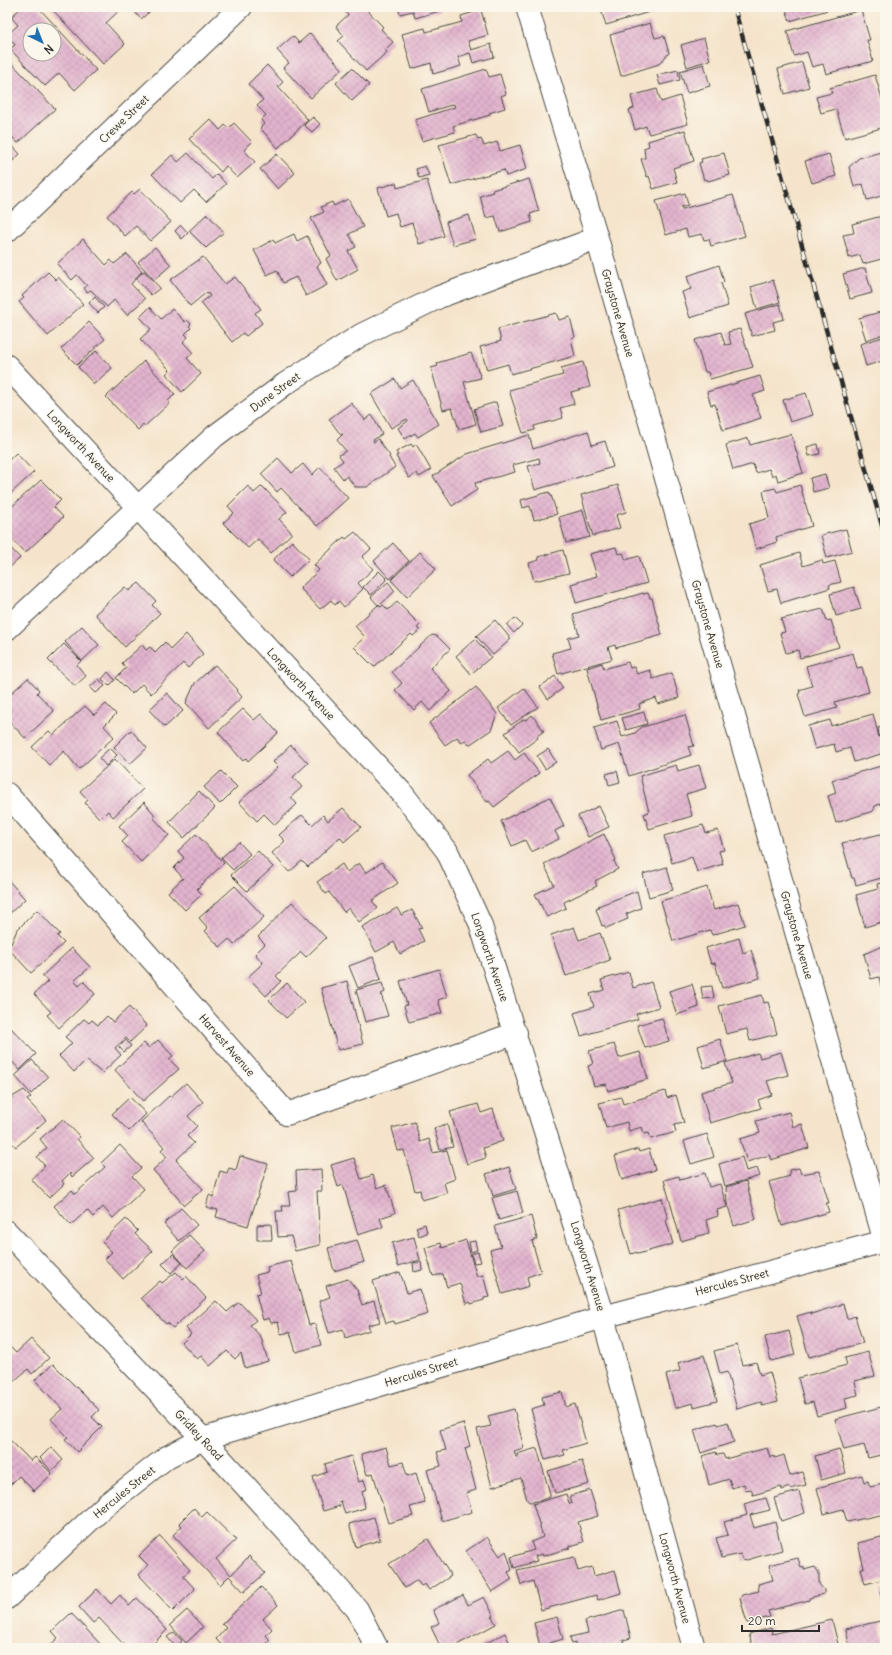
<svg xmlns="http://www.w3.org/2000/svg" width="892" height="1655" font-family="Delius,sans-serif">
<defs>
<pattern id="building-cross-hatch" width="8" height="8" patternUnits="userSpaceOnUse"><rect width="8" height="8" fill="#e2b3ce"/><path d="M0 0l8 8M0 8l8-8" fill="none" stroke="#c29ab1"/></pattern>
</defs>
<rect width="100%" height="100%" fill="#fbf7ec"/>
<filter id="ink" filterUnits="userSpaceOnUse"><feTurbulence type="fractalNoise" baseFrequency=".025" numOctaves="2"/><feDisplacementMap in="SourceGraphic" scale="8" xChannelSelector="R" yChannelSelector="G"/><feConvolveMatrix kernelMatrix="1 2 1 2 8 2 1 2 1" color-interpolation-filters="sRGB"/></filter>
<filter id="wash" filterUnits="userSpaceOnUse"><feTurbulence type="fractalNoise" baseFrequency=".012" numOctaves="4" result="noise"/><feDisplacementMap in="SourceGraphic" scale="16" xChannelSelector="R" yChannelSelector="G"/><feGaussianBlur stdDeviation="0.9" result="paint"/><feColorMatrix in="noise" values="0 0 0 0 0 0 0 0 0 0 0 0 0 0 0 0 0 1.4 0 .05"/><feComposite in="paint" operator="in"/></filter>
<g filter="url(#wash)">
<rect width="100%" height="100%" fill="#f5e4cb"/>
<g id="blocks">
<!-- building -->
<path fill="url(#building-cross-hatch)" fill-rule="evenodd" d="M22 7H38L96 70 75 90 59 73 45 86 10 49 15 45 7 35 18 25 11 17ZM30 30H54V54H30Z
M52 7H119L121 9 106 23 125 44 103 64 51 8Z
M130 7H155L141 19Z
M341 7H368L366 9 383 27 381 29 393 42 385 50 387 52 366 71 338 41 344 36 336 26 348 15Z
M398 7H439L440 11 415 18 413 11 400 14Z
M600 7H666L606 25Z
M785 7H838L790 21Z
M481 10 488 35 468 41 471 50 491 44 494 57 473 63 470 53 458 57 461 66 433 74 431 63 412 69 402 34 425 28 426 32 462 22 461 16Z
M861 10 870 40H867L873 61 826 74 823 64 812 67 807 52 794 56 787 31Z
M650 23 655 38 664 36 669 53 659 64 621 76 610 35Z
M310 33 342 69 311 98 283 68 289 63 277 50 293 36 299 43Z
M704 38 710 60 687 67 681 45Z
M7 58 55 109 18 143 7 132Z
M802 62 809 87 785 94 778 69Z
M704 64 710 86 687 93 680 71Z
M267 65 283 82 278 87 308 120 278 148 260 128 264 124 261 120 266 115 257 106 263 100 248 84Z
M352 68 369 85 352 101 336 83Z
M486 69 489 77 500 74 506 94 501 96 505 108 489 113 490 115 453 126 455 132 422 141 415 120 455 107 454 104 429 112 422 89Z
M678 70 680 80 660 85 657 75Z
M875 75 885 109V127L845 138 836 109 821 113 816 97 832 93 830 88Z
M657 89 661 102 680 96 688 124 649 134 646 126 635 130 629 110 634 108 631 96Z
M313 117 320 124 312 132 304 125Z
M210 119 220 130 225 125 229 128 234 123 252 142 244 150 255 162 237 178 226 166 221 172 189 139Z
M685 130 694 161 673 168 677 182 653 189 649 176 647 177 641 159 645 158 644 148 649 146 648 141Z
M476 135 478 140 481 139 484 146 497 142 500 151 520 145 527 169 506 176 504 170 451 185 439 145Z
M7 140 20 154 7 166Z
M885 151V195L867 200 863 184 854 187 849 167 859 158Z
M188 153 212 179 217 174 226 184 206 202 194 190 180 203 152 174 172 155 178 162Z
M724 153 730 175 708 181 707 179 704 180 699 163 702 162 701 159Z
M277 154 295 173 278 189 260 169Z
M829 154 836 176 812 183 805 161Z
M425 166 429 175 419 178 416 169Z
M529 179 539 211 530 214 532 222 500 232 495 216 486 218 480 196 493 192 492 190Z
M427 180 444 236 419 244 412 223 400 227 396 213 386 216 378 188 396 183 397 188Z
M140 189 171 222 150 241 136 226 125 236 107 216 132 192 134 194Z
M685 193 688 205 681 207 682 209 733 195 745 236 711 246 709 239 704 240 702 234 688 237 686 229 666 235 656 201Z
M348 199 363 227 349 234 356 247 348 251 358 269 337 281 326 259 331 256 311 218 324 212 321 207 332 202 334 206Z
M207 214 224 232 206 248 189 231Z
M469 215 476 239 453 245 446 222Z
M882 216 885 227V258L863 264 860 255 849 258 843 235 854 233 852 224Z
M181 225 188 233 182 239 175 231Z
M294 234 297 241 307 236 321 263 317 266 327 285 306 296 296 277 283 283 277 270 267 275 254 250 273 240 275 243Z
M83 239 106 265 111 260 114 264 127 254 142 271 131 284 145 299 127 315 114 300 107 307 91 290 87 292 84 288 87 286 77 275 72 280 57 264Z
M155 247 171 265 154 280 138 262Z
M203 257 225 284 235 277 261 309 255 313 262 323 246 336 243 333 232 342 201 303 210 296 207 292 190 306 170 280Z
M719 265 724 282 721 283 728 306 690 318 682 292 691 289 687 276Z
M865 268 872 293 850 299 843 274Z
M144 271 160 288 151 295 137 280V277Z
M48 272 56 280 58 277 83 304 48 336 19 302 24 298 22 296Z
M885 279V291L881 280Z
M773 280 780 302 757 309 751 287Z
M95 297 104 307 98 313 89 303Z
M780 304 784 319 773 322 775 330 752 336 745 314Z
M150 307 161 319 172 309 185 322 187 320 191 324 189 326 191 328 185 334 188 337 183 342 193 353 187 358 201 374 182 392 166 374 170 370 140 339 151 329 140 317Z
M884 311 885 334 866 340 859 318Z
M556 313 559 320 570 317 575 337 571 338 575 356 511 374 508 364 487 370 480 347 501 341 498 329Z
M89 322 105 339 77 365 61 349Z
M740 329 753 367 710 379 708 372H705L695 340 721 332 725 345 731 344 728 332Z
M883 337 885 360 866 366 860 344Z
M96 351 112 368 94 384 78 367Z
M471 353 481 378 464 382 476 424 459 429 452 408 443 410 431 368 438 366 437 363Z
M144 361 175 394 168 401 170 403 145 426 143 424 138 430 106 397Z
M583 362 590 387 571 392 574 404 560 408 563 418 534 426 535 430 523 433 509 390 563 375 561 368Z
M760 376 765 391 753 395 761 418 723 430 715 404 711 405 707 392Z
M395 379 400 388 413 380 439 424 418 437 415 433 405 439 398 428 408 421 407 419 391 428 371 394Z
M806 393 813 415 790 422 783 400Z
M496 402 503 426 481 432 474 409Z
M351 403 365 420 372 415 382 434 373 440 374 442 378 439 390 456 389 457 395 467 367 487H355L347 476 343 479 334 467 343 461 339 455 346 451 337 440 343 434 341 435 329 419Z
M588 431 592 445 605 441 613 467 535 490 528 466 540 463 539 458 513 465 515 472 475 483 477 490 452 506 433 476 467 454 529 435 533 449Z
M791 434 803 473 778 481 776 474 772 476 769 469 756 473 753 464 733 470 726 445 748 438 750 445Z
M411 444 413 447 416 444 431 470 419 477 417 473 409 478 396 456 398 455 396 452Z
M818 444 820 454 809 456 807 447Z
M16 453 34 472 10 494 7 490V462Z
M278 458 292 473 303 464 312 475 320 467 348 498 317 526 281 488 277 492 261 474Z
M825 474 829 488 813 492 810 478Z
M41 480 61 500 54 507 63 517 25 553 7 534V511Z
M618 485 626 512 616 515 620 528 593 536 581 495Z
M800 485 812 526 776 537 777 542 756 549 749 524 769 518 763 491 775 488 777 492Z
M248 486 254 493 262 486 287 512 279 519 292 533 271 553 258 539 248 548 223 523 234 513 228 506Z
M549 492 550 495H551L557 514 534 520 530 506 523 508 521 500Z
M583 510 590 537 566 543 559 517Z
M846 529 852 551 827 558 821 535Z
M355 532 371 549 362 557 373 569 358 583 363 589 344 607 339 601 335 605 331 600 320 609 300 588 319 570 314 565 344 537 346 539Z
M292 541 309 559 290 577 273 560Z
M393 543 409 561 390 579 374 561Z
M7 544 20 558 7 570Z
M616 547 618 554 623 553 626 560 639 556 647 583 576 603 571 584 597 576 590 554Z
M563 550 569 573 534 581 529 563 539 560 538 557Z
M420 552 436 569 407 597 391 580Z
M799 553 803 566 822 560 823 564 835 561 841 582 829 585 830 588 781 603 777 589 768 591 760 565Z
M379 571 387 579 371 595 363 587Z
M388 582 395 591 380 605 377 604 371 597Z
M139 583 156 601 152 605 160 613 125 647 95 614 125 587 129 591Z
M854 587 861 609 836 616 830 594Z
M643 593V594L648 593 650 598H652L662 635 616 648 615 645 608 647 612 659 558 674 552 653 571 648 568 638 579 635 573 614Z
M397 602 420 625 417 628 420 630 413 636 411 634 374 667 354 647 365 637 355 626 378 605 381 607 383 605 388 610Z
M823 609 827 621 831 620 839 647 800 658 798 650 786 653 780 633 785 632 781 619Z
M515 618 522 625 514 633 507 625Z
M495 620 511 639 493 655 476 636Z
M82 626 99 645 82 661 65 642Z
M186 634 203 654 188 668 183 663 151 694 142 684 132 694 116 678 126 668 122 663 142 645 146 650 150 647 155 652 165 642 171 649Z
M432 635 437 636 450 649 430 668 451 691 430 711 422 702 414 710 395 690 402 683 392 672Z
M475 639 491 657 471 674 456 656Z
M64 644 81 661 77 665 86 676 75 686 48 660Z
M853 653 857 668 862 667 869 692 835 702 837 708 805 717 798 694 800 693 799 690 812 686 806 666Z
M628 662 630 668 634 667 637 674 650 670 653 679 672 673 679 698 658 704 656 698 639 704 640 709 601 720 587 668 602 663 604 669Z
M215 665 238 690 237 691 242 697 209 728 186 703 195 683Z
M108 672 115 680 109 686 102 679Z
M555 676 563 688 548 699 540 687Z
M28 678 39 690 37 693 54 711 25 738 7 719 12 712 7 707V697Z
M99 679 105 686 96 693 90 687Z
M476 687 497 714 491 730 469 745 465 740 461 743 457 737 445 745 429 723Z
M524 688 538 707 511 725 498 708Z
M167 693 183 711 165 727 149 710Z
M106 704 116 714 104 726 114 737 79 769 64 751 49 765 32 747 49 731 53 735 85 706 94 715Z
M243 709 254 720 261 714 278 733 248 761 246 758 243 761 218 732Z
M644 712 647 724 626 730 622 718Z
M873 714 879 737 878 728 885 726V737L880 738 884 753 854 762 850 748 836 752 834 744 815 749 808 726 830 720 831 726Z
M532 715 544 731 537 736 538 738 519 752 505 733 524 719 526 720Z
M685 715 694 746 688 747 691 755 629 776 619 744 601 750 594 728 617 721 622 737 635 733 642 727Z
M131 730 147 748 130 764 114 747Z
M291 745 308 763 293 777 302 787 291 797 297 804 275 825 264 814 257 821 239 802 278 767 273 762Z
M110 748 117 755 106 766 99 758Z
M548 749 556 762 545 769 537 756Z
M508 751 515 760 524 753 539 773 494 807 489 801 487 802 467 775 488 759 491 763Z
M115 759 143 789 113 817 108 811 100 819 85 803 88 800 80 791Z
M676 765 678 771 699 765 706 788 686 794 692 816 649 829 644 814 649 812 640 776Z
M881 766 885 780V802L875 806 873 811 836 823 828 796 836 793 832 780Z
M221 771 237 787 220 804 204 787Z
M617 771 620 782 609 785 606 774Z
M199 791 215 808 184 838 169 822Z
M550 797 564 826 555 831 559 839 531 852 525 840 512 846 501 821Z
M144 802 155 815 153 817 169 835 141 862 122 842 128 836 119 826Z
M599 806 609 827 588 837 578 816Z
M343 808 361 827 344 842 340 837 308 867 302 861 289 872 272 853 285 841 279 835 302 815 312 825 323 815 328 821Z
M703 825 706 833 718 830 724 850 719 851 723 864 697 872 692 857 672 863 664 836Z
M885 833V877L856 885 854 878H852L842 843Z
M196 834 224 863 197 889 202 894 185 910 168 892 183 878 174 868 184 858 178 851Z
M604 834 616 860 614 861 618 869 595 881 597 886 564 902 566 908 547 917 535 894 554 885 544 864Z
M239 842 250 854 233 870 221 858Z
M258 851 273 867 247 891 231 875Z
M382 862 398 883 372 901 378 908 359 922 349 908 344 912 329 892 326 894 317 882 342 864 347 872 359 863 366 873Z
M667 867 673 890 649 897 643 874Z
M9 881 25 899 7 916V883Z
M885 882V921L865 927 856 895 878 889 877 884Z
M235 886 264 917 234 945 229 939 220 947 205 931 208 928 199 918Z
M707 887 714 910 738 903 745 925 712 935 710 930 673 941 661 901Z
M637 891 641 908 626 914 628 919 606 928 604 925 602 926 596 909 599 908 598 906Z
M292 902 326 938 306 957 301 952 276 976 281 981 266 996 248 977 263 963 255 954 265 944 258 937Z
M397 908 401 915 412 910 422 928 418 929 424 941 400 954 394 942 376 952 362 927Z
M37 910 60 934 57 936 64 943 31 973 7 947 11 944 17 930Z
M574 927 579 940 600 933 610 960 566 976 551 935Z
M739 938 743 953 751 950 760 978 722 988 715 963 711 964 706 948Z
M880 947H885V992L883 993 879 977 871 979 864 954Z
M72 948 90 967 74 981 79 986 83 981 95 994 59 1028 47 1015 51 1012 34 994 48 981 42 976Z
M373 957 381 979 358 988 349 966Z
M439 969 447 997 438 1000 442 1013 409 1022 404 1006 407 1005 400 981Z
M629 972 633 988 651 982 659 1007 636 1014 638 1019 581 1036 574 1013 594 1007 590 994 604 990 601 980Z
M347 981 363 1044 338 1050 321 988Z
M287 983 304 1002 286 1018 269 1000Z
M382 983 385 992 381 994 388 1016 365 1022 356 990Z
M692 984 699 1007 677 1015 669 991Z
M712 986 714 998 703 999 701 987Z
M762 995 764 1003 768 1002 777 1034 750 1041 747 1029 726 1034 719 1006Z
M129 1007 147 1026 130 1042 126 1038 115 1048 121 1055 102 1073 86 1060 74 1072 59 1056 72 1043 65 1037 84 1019 89 1023 92 1020 98 1025 107 1016 113 1022Z
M662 1018 669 1041 645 1048 637 1025Z
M11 1028 36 1054 20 1070 7 1056V1032Z
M720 1039 727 1061 704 1068 698 1046Z
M126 1040 131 1046 124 1052 119 1047Z
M158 1040 173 1056 169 1059 179 1069 143 1101 115 1070 144 1043 149 1048Z
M614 1044 619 1058 640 1052 648 1079 608 1091 606 1084 594 1086 588 1066 593 1064 589 1051Z
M781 1052 788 1075 767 1081 772 1095 758 1100 761 1108 710 1123 701 1092 732 1083 725 1063 758 1053 760 1058Z
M32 1060 48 1077 31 1094 15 1076Z
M186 1083 203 1102 188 1116 197 1126 187 1136 194 1143 176 1160 203 1189 184 1205 153 1170 167 1157 161 1150 164 1147 141 1122 169 1096 170 1097Z
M24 1090 31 1097 27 1100 46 1120 16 1147 11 1142 7 1145V1100Z
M665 1091 667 1098 676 1095 684 1123 674 1125 676 1132 651 1139 649 1133 644 1134 642 1127 629 1131 627 1122 606 1128 599 1103 621 1097 623 1104Z
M130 1097 146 1114 129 1131 112 1114Z
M478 1104 481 1113 493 1109 503 1141 483 1148 486 1158 467 1164 450 1112Z
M789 1112 793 1127 802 1124 809 1148 771 1160 769 1155 747 1162 740 1139 760 1133 756 1121Z
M63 1119 80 1137 77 1139 94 1158 72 1177 70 1173 62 1181 64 1184 49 1198 31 1179 45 1166 37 1157 47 1148 40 1139Z
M415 1122 420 1142 429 1139 433 1153 447 1150 455 1179 444 1183 447 1193 422 1200 420 1190 415 1191 404 1150 398 1151 392 1128Z
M447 1124 453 1147 440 1150 434 1128Z
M707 1134 714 1157 691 1164 684 1141Z
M120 1145 141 1168 132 1176 144 1189 113 1218 103 1207 93 1217 87 1210 71 1225 54 1206 72 1190 75 1194 105 1167 101 1163Z
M638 1149 639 1152 649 1149 655 1170 622 1180 615 1156Z
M240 1156 268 1164 248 1226 216 1217 218 1210 206 1207 209 1195 213 1197 220 1171 227 1173 229 1168 236 1170Z
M742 1157 746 1171 757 1168 760 1176 725 1186 719 1164Z
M354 1158 361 1179 373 1175 377 1188 386 1185 395 1213 380 1218 383 1227 358 1235 343 1185 338 1187 331 1165Z
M509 1167 516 1189 493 1196 486 1174Z
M799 1168 801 1174 819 1171 829 1203H826L829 1212 782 1226 769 1182 790 1176 789 1170Z
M321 1169 322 1191H317L320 1245 295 1251 291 1236 278 1237 276 1211H283L282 1206H290L288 1192 297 1191 296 1171Z
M705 1173 709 1187 720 1184 727 1207 717 1210 718 1216 706 1220 709 1233 681 1241 664 1180 679 1176 680 1180Z
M746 1181 756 1219 734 1226 727 1203 726 1187Z
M517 1191 523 1213 499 1220 492 1198Z
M662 1198 668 1219 666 1220 673 1244 638 1254 637 1252 631 1254 618 1210Z
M181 1208 197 1225 179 1241 164 1224Z
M531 1216 537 1239 532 1241 541 1272 527 1277 529 1286 502 1294 490 1250 501 1247 495 1226Z
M126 1219 138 1231 135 1234 153 1251 123 1279 105 1259 112 1252 102 1242Z
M271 1224 272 1240H257V1225Z
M425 1224 427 1233 419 1236 416 1227Z
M189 1235 205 1251 187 1268 172 1251Z
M414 1237 420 1260 398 1266 392 1243Z
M357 1240 364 1262 334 1271 328 1248Z
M466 1240 477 1277 483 1275 489 1297 484 1298V1300L471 1304 470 1302 466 1304 460 1283 447 1287 443 1274 433 1276 425 1248 441 1243 442 1248Z
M475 1241 477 1250 471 1252 469 1242Z
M478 1252 481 1262 474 1263 471 1254Z
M173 1254 182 1263 171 1273 162 1264Z
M291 1261 309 1325 315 1324 321 1345 296 1352 290 1332 281 1334 278 1322 271 1323 269 1318 263 1320 256 1294 261 1293 256 1275 268 1272 267 1267Z
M421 1262 422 1270 414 1272 413 1263Z
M176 1272 183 1279 186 1276 206 1298 173 1328 168 1323 166 1324 141 1298 160 1281 162 1283Z
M400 1272 407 1293 420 1289 428 1314 395 1324 394 1321 386 1323 373 1281Z
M348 1279 357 1290 362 1305 374 1301 380 1322 368 1325 370 1330 345 1338 343 1329 329 1333 319 1301 330 1297 326 1286Z
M216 1301 227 1312 239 1302 256 1320 250 1325 261 1337 268 1361 245 1368 241 1353 235 1359 227 1351 210 1366 201 1356 197 1359 182 1343 191 1334 186 1328Z
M843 1304 847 1319 855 1316 863 1343 809 1357 797 1316 811 1312V1314Z
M789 1331 795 1355 771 1361 765 1337Z
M31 1339 49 1358 32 1374 28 1369 7 1387V1349L10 1347 16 1353Z
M737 1345 743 1365 756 1362 760 1375 770 1372 778 1402 762 1406 761 1402 737 1409 727 1372 720 1374 714 1351Z
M868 1352 875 1376 855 1381 858 1395 845 1398 847 1408 817 1416 813 1402 805 1404 798 1378 847 1365 845 1358Z
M704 1355 717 1401 694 1407 693 1403 675 1408 666 1375 680 1371 678 1363Z
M53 1364 99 1410 92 1417 102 1427 77 1452 65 1439 68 1437 51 1419 62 1409 35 1380Z
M562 1392 566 1407 575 1404 586 1443 563 1450 565 1455 545 1460 531 1409 544 1405 542 1397Z
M885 1406V1454L868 1458 864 1445 844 1450 835 1419Z
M514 1409 524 1448 514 1451 516 1457H518L517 1454 537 1448 550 1494V1497L539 1501 529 1502 527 1500 521 1478 492 1487 477 1429 491 1426 488 1416Z
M728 1422 734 1442 701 1453 694 1430 717 1423 718 1425Z
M463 1423 470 1446 465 1448 476 1490 466 1493 472 1512 442 1521 427 1470 441 1466 437 1452 446 1450 440 1430Z
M7 1437 31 1461 35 1457 52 1474 34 1491 19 1476 10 1485 7 1482Z
M51 1447 63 1460 51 1471 40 1458Z
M386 1447 391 1465 403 1462 407 1476 416 1473 425 1503 410 1507 413 1516 388 1523 373 1473 367 1475 361 1454Z
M767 1448 770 1457 774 1456 775 1458 784 1455 790 1476 802 1472 806 1485 790 1489 789 1487 782 1490 781 1487 753 1495 751 1489 746 1490 744 1484 732 1488 729 1479 709 1485 702 1456 716 1452 717 1455 723 1454 725 1459Z
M839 1449 846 1473 821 1480 815 1456Z
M351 1456 359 1482 364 1480 367 1489 362 1491 365 1508 345 1514 341 1501 338 1502 340 1506 323 1511 313 1477 327 1472 325 1464Z
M582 1461 589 1484 555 1493 548 1471Z
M862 1475 864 1482 868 1481 870 1487 883 1484 885 1491V1514L847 1522 843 1509 824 1514 817 1488Z
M590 1490 598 1516 578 1522 584 1542 570 1546V1548L543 1556 542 1554 535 1556 537 1561 514 1568 511 1557 534 1550 531 1542 543 1537 533 1504 566 1494 569 1503H572L570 1496Z
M799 1491 805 1513 781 1521 774 1498Z
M766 1498 770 1510 750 1515 754 1528 775 1522 782 1550 743 1561 741 1554 722 1558 716 1538 728 1535 724 1522 747 1515 744 1504Z
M194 1508 202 1517 207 1512 236 1540 216 1559 231 1575 249 1556 265 1573 244 1592 229 1576 220 1585 173 1535 182 1526 179 1523Z
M374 1517 380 1540 356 1547 349 1524Z
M160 1536 190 1570 183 1576 195 1589 173 1611 139 1575 148 1565 139 1556Z
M885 1536V1579L865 1584 861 1568H864L858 1543Z
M487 1537 500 1556 506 1551 512 1570 508 1572 512 1579 492 1592 466 1551Z
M428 1539 451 1576 429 1590 425 1584 421 1586 417 1580 405 1588 389 1564Z
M574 1557 578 1571 592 1567 594 1576 615 1570 621 1593 598 1600 596 1595 541 1610 533 1581 521 1585 517 1570Z
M798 1558 801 1568 804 1567V1570L815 1567 819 1573V1584L824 1590V1594L809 1598V1600L768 1611 770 1617 747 1623 740 1598 742 1595 759 1591 758 1584 773 1580 769 1565Z
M261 1587 278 1605 263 1619 272 1629 266 1635 270 1640 267 1643 270 1646 268 1648H237L234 1644 230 1648H224L216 1639 226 1628 222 1624Z
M97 1589 111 1604 120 1595 129 1606 137 1598 167 1630 155 1642 159 1647 158 1648H127L99 1618 93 1623 79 1607Z
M885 1590V1610H884L880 1591Z
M463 1595 468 1605 484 1597 494 1616 492 1617 496 1624 451 1648H441L431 1627 439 1623 433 1610Z
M187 1610 203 1627 186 1643 170 1625Z
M624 1610 631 1638 623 1640 625 1648H576L575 1643 572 1644 570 1637 588 1633 585 1621Z
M71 1613 104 1648H47L58 1638 52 1631Z
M557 1617 563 1639 540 1646 534 1623Z
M832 1620 839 1648H753L749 1634 771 1628 772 1634Z
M880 1621 885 1644 866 1648H850L846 1629Z
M174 1632 182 1641 176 1647 167 1637Z
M505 1633 512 1648H477Z"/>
</g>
</g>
<g filter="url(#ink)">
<use href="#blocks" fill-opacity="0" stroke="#494743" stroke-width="1"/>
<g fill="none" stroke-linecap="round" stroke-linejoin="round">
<!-- minor casing -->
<g stroke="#494743" stroke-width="24">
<path id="minor" d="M527 7 597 238 885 1242
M7 231 241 7
M7 366 402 793 447 851 480 923 603 1317 694 1648
M7 629 215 436 285 384 361 335 439 297 597 238
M7 794 287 1114 516 1033
M7 1232 203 1439 357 1609 377 1648
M7 1598 106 1505 167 1457 203 1439 603 1317 885 1241"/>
</g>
<!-- minor -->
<use href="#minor" stroke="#fff" stroke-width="22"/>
<!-- rail casing -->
<g stroke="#2b2b2b" stroke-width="4.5">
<path id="rail" d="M734 7 885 536"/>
</g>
<!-- rail -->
<use href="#rail" stroke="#fbf7ec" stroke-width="3" stroke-dasharray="9" stroke-linecap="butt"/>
</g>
</g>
<g text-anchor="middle" stroke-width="3" stroke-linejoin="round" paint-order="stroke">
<!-- street labels -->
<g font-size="11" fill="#2b2b2b" stroke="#fbf7ec">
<text transform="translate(124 119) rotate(-44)" y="4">Crewe Street</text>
<text transform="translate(618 313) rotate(74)" y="4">Graystone Avenue</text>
<text transform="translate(275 392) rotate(-36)" y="4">Dune Street</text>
<text transform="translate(81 446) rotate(47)" y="4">Longworth Avenue</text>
<text transform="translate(708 624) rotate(74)" y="4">Graystone Avenue</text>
<text transform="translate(301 684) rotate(47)" y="4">Longworth Avenue</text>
<text transform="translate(797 935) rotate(74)" y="4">Graystone Avenue</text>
<text transform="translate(490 957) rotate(71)" y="4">Longworth Avenue</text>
<text transform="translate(227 1045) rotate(49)" y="4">Harvest Avenue</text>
<text transform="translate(588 1266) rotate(73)" y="4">Longworth Avenue</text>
<text transform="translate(732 1282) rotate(-15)" y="4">Hercules Street</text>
<text transform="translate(421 1372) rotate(-17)" y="4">Hercules Street</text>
<text transform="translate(199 1435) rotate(47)" y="4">Gridley Road</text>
<text transform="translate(124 1492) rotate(-39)" y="4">Hercules Street</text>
<text transform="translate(675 1578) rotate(75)" y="4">Longworth Avenue</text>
</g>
</g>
<!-- margin -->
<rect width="892" height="1655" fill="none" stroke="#fbf7ec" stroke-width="24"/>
<!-- north arrow -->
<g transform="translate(42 42) rotate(137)"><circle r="19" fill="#fbf7ec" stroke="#a8a59f"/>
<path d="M0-3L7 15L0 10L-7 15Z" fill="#1f6fb2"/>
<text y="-6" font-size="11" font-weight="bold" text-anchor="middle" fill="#2b2b2b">N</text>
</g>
<!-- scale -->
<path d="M742 1625v6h77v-6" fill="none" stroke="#2b2b2b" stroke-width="2"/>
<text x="748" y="1625" font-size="12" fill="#2b2b2b" stroke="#fbf7ec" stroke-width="3" paint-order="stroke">20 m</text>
</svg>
